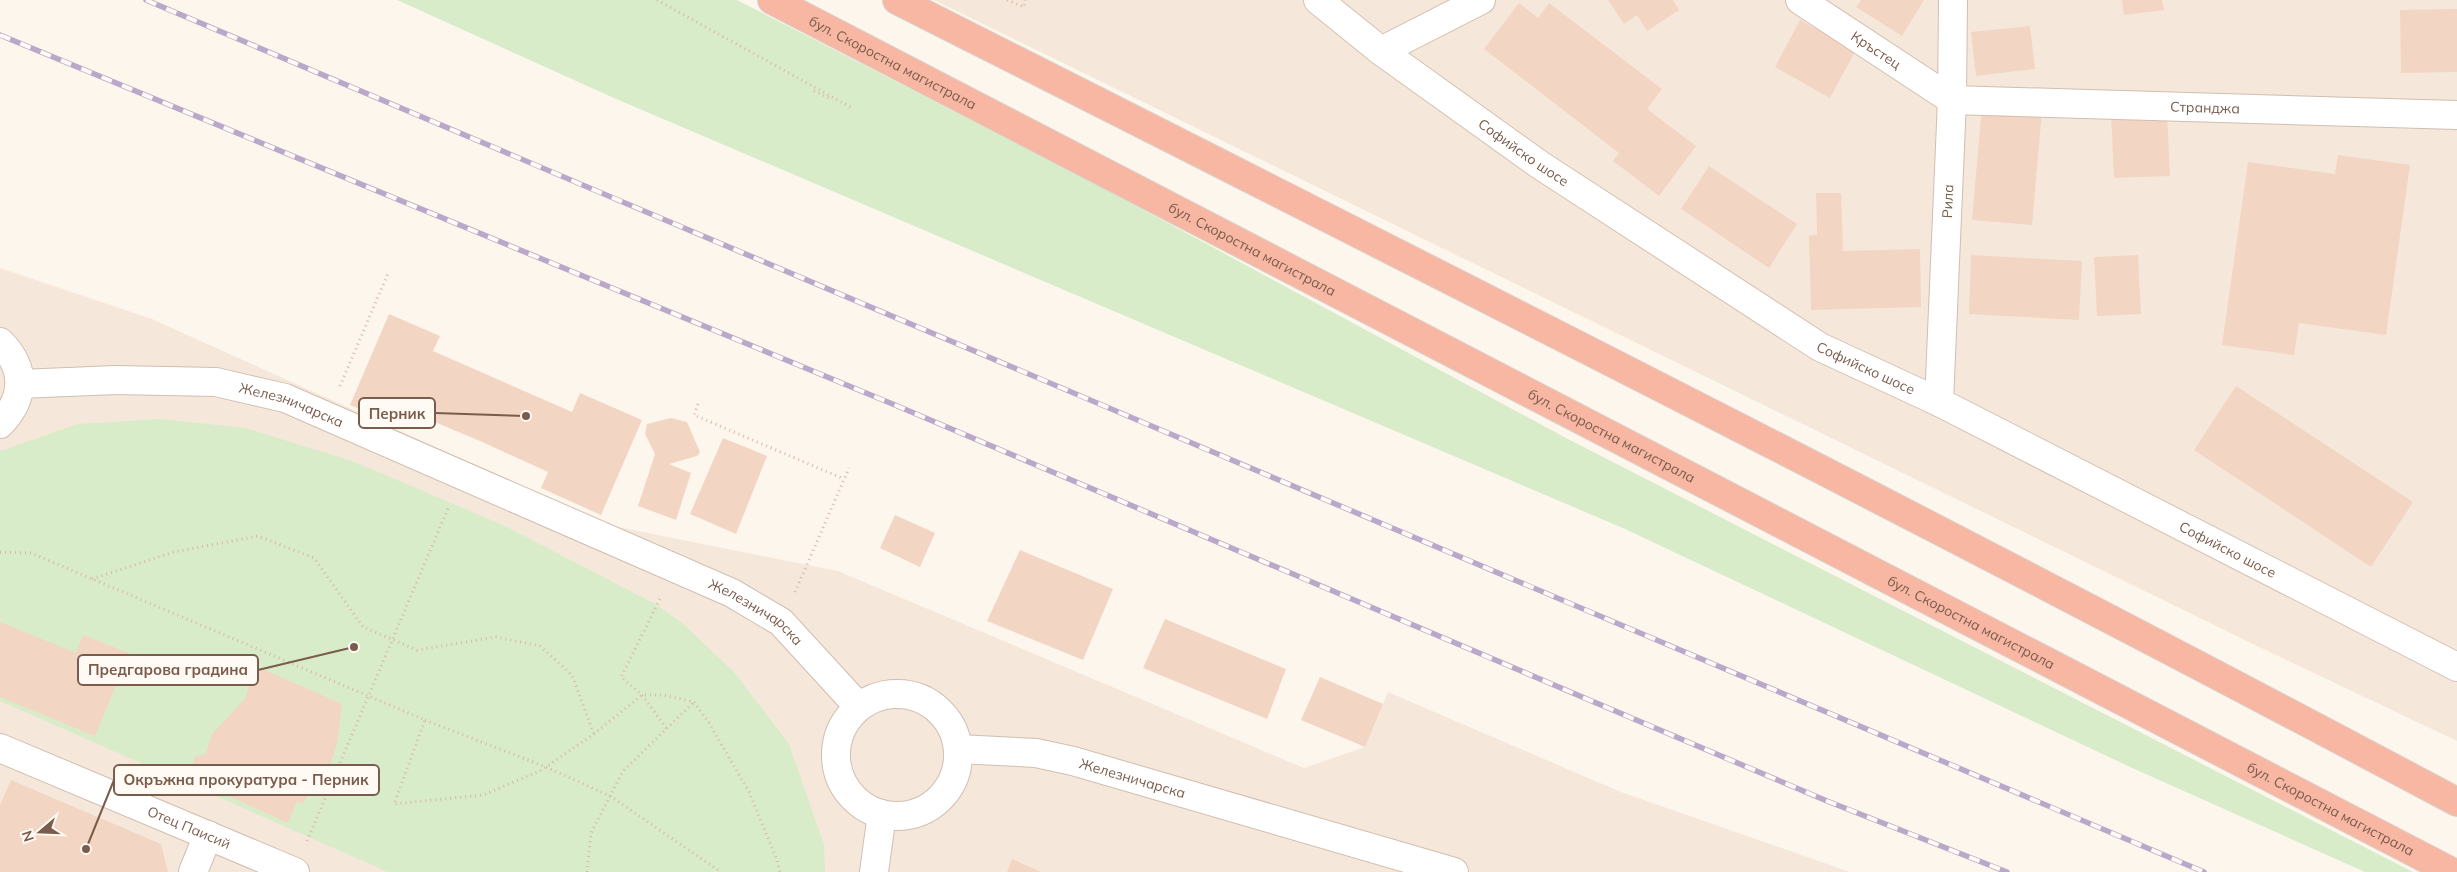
<svg xmlns="http://www.w3.org/2000/svg" width="2457" height="872" font-family="Mulish,sans-serif">
<rect width="100%" height="100%" fill="#fdf6ec"/>
<!-- residential -->
<path fill="#f5e8da" d="M934 0H2457V741L2253 644Z
M0 268 152 319 608 525 838 571 1304 768 1365 747 1388 692 1621 792 1850 872H0Z"/>
<!-- green -->
<path fill="#d8ecc9" d="M397 0H737L1092 182 1566 438 2413 872H2365L2130 767 1625 529 614 98Z
M160 419 246 428 355 462 505 526 657 605 681 622 734 672 789 744 824 845 825 872H388L0 701V451L78 424Z"/>
<!-- building -->
<path fill="#f3d5c3" d="M1608 0H1673L1679 10 1647 31 1637 15 1624 24Z
M1861 0H1924L1902 36 1856 7Z
M2122 0H2162L2164 10 2124 15Z
M1519 3 1538 18 1549 3 1662 89 1647 109 1696 146 1659 196 1613 161 1619 153 1484 49Z
M2457 9V72L2401 73 2400 10Z
M1800 20 1856 50 1830 98 1775 67Z
M2030 26 2035 69 1976 76 1971 32Z
M1982 106 2042 111 2032 225 1972 220Z
M2167 111 2170 176 2114 178 2111 113Z
M2338 155 2410 165 2386 335 2299 323 2294 355 2222 345 2248 162 2335 174Z
M1709 166 1797 224 1769 268 1681 209Z
M1816 193H1841L1843 251 1920 249 1921 307 1811 310 1809 235H1817Z
M1971 255 2082 261 2079 320 1969 314Z
M2138 255 2141 314 2097 316 2094 257Z
M389 314 440 336 433 351 572 412 580 393 642 420 601 515 541 488 548 472 480 441 411 412 404 428 350 405Z
M2236 386 2413 502 2371 567 2194 450Z
M671 418 687 422 700 452 697 456 669 464 691 473 676 520 638 506 655 454 645 434 647 424Z
M723 438 767 456 736 534 690 514Z
M895 515 935 533 920 567 880 548Z
M1020 550 1113 589 1083 660 987 621Z
M1165 619 1286 669 1267 719 1143 668Z
M0 622 76 653 83 635 129 653 95 736 0 697Z
M255 666 342 704 337 744 330 765 302 804 297 801 288 823 187 777 195 757 206 754 212 734 245 699Z
M1320 677 1383 704 1365 747 1301 720Z
M11 780 161 844 168 872H0V805Z
M1012 859 1041 872H1007Z"/>
<g fill="none" stroke-linecap="round" stroke-linejoin="round">
<!-- street casing -->
<g stroke="#d1beb0" stroke-width="30">
<g id="street">
<path id="s1" d="M1800 0 1952 100 2457 115"/>
<path d="M1381 51 1481 0"/>
<path d="M0 342C26 368 26 397 0 424"/>
<path id="s2" d="M20 384 116 380 216 382 285 398 732 593 781 622 858 706"/>
<path id="s3" d="M1939 402 1952 100 1953 0"/>
<circle cx="897" cy="755" r="61"/>
<path id="s4" d="M0 748 295 872"/>
<path id="s5" d="M958 749 1036 753 1073 761 1454 872"/>
<path d="M193 872 208 835"/>
<path d="M874 872 882 814"/>
</g>
</g>
<!-- secondary casing -->
<g stroke="#d6c0b0" stroke-width="30">
<g id="secondary">
<path id="s6" d="M1318 0 1381 51 1540 165 1820 347 1939 402 2457 667"/>
</g>
</g>
<!-- highway casing -->
<g stroke="#dad1cd" stroke-width="30">
<g id="highway">
<path id="s7" d="M772 0 2452 872"/>
<path d="M897 0C1419 264 1941 527 2457 802"/>
</g>
</g>
<!-- path -->
<path stroke="#d9b8a5" stroke-width="3" stroke-dasharray="1 4" stroke-linecap="butt" d="M657 0 852 108
M1007 0 1024 7 1025 0
M814 91 831 99
M340 386 389 271
M698 404 694 415 844 479
M0 552 31 553 425 720 394 804 483 795 540 771 594 734 642 695H663L694 702 709 723 749 792 777 860 780 872
M92 579 174 552 258 536 314 558 363 627 417 650 496 637 540 646 572 675 594 734
M795 592 849 468
M660 599 621 677 642 695 667 729
M425 720 546 767 610 796 721 872
M307 841 449 506
M587 872 591 833 623 771 694 702"/>
<!-- street -->
<use href="#street" stroke="#fff" stroke-width="28"/>
<!-- secondary -->
<use href="#secondary" stroke="#fff" stroke-width="28"/>
<!-- highway -->
<use href="#highway" stroke="#f7b7a3" stroke-width="28"/>
<!-- rail casing -->
<g stroke="#b9a8c9" stroke-width="5.5">
<path id="rail" d="M146 0 2204 872
M0 35 895 405 1827 801 2007 872"/>
</g>
<!-- rail -->
<use href="#rail" stroke="#fffaf3" stroke-width="4" stroke-dasharray="11" stroke-linecap="butt"/>
</g>
<g text-anchor="middle" stroke-width="4.5" stroke-linejoin="round" paint-order="stroke">
<!-- street labels -->
<g font-size="14" fill="#7a5c4d" stroke="#fffaf3">
<text dy="5" stroke="none"><textPath href="#s1" startOffset="91">Кръстец</textPath></text>
<text dy="5" stroke="none"><textPath href="#s7" startOffset="136">бул. Скоростна магистрала</textPath></text>
<text dy="5" stroke="none"><textPath href="#s1" startOffset="435">Странджа</textPath></text>
<text dy="5" stroke="none"><textPath href="#s6" startOffset="256">Софийско шосе</textPath></text>
<text dy="5" stroke="none"><textPath href="#s3" startOffset="201">Рила</textPath></text>
<text dy="5" stroke="none"><textPath href="#s7" startOffset="541">бул. Скоростна магистрала</textPath></text>
<text dy="5" stroke="none"><textPath href="#s6" startOffset="661">Софийско шосе</textPath></text>
<text dy="5" stroke="none"><textPath href="#s2" startOffset="275">Железничарска</textPath></text>
<text dy="5" stroke="none"><textPath href="#s7" startOffset="946">бул. Скоростна магистрала</textPath></text>
<text dy="5" stroke="none"><textPath href="#s6" startOffset="1066">Софийско шосе</textPath></text>
<text dy="5" stroke="none"><textPath href="#s2" startOffset="785">Железничарска</textPath></text>
<text dy="5" stroke="none"><textPath href="#s7" startOffset="1351">бул. Скоростна магистрала</textPath></text>
<text dy="5" stroke="none"><textPath href="#s5" startOffset="178">Железничарска</textPath></text>
<text dy="5" stroke="none"><textPath href="#s7" startOffset="1756">бул. Скоростна магистрала</textPath></text>
<text dy="5" stroke="none"><textPath href="#s4" startOffset="205">Отец Паисий</textPath></text>
</g>
</g>
<!-- callouts -->
<path fill="none" stroke="#7a5c4d" stroke-width="2" d="M526 416L435 413M354 647L258 670M86 849L114 780"/>
<g fill="#7a5c4d" stroke="#fffaf3" stroke-width="2">
<circle cx="526" cy="416" r="5"/>
<circle cx="354" cy="647" r="5"/>
<circle cx="86" cy="849" r="5"/>
</g>
<g fill="#fffaf3" stroke="#7a5c4d" stroke-width="2">
<rect x="359" y="398" width="76" height="30" rx="5"/>
<rect x="78" y="655" width="180" height="30" rx="5"/>
<rect x="114" y="765" width="265" height="30" rx="5"/>
</g>
<g font-size="15" text-anchor="middle" font-weight="bold" fill="#7a5c4d">
<text x="397" y="419">Перник</text>
<text x="168" y="675">Предгарова градина</text>
<text x="246" y="785">Окръжна прокуратура - Перник</text>
</g>
<!-- north arrow -->
<g transform="translate(40 832) rotate(251)" stroke="#fffaf3" stroke-width="4" paint-order="stroke">
<path d="M0-4L9 19L0 12L-9 19Z" fill="#7a5c4d"/>
<text y="-8" font-size="14" font-weight="bold" text-anchor="middle" fill="#7a5c4d">N</text>
</g>
</svg>
